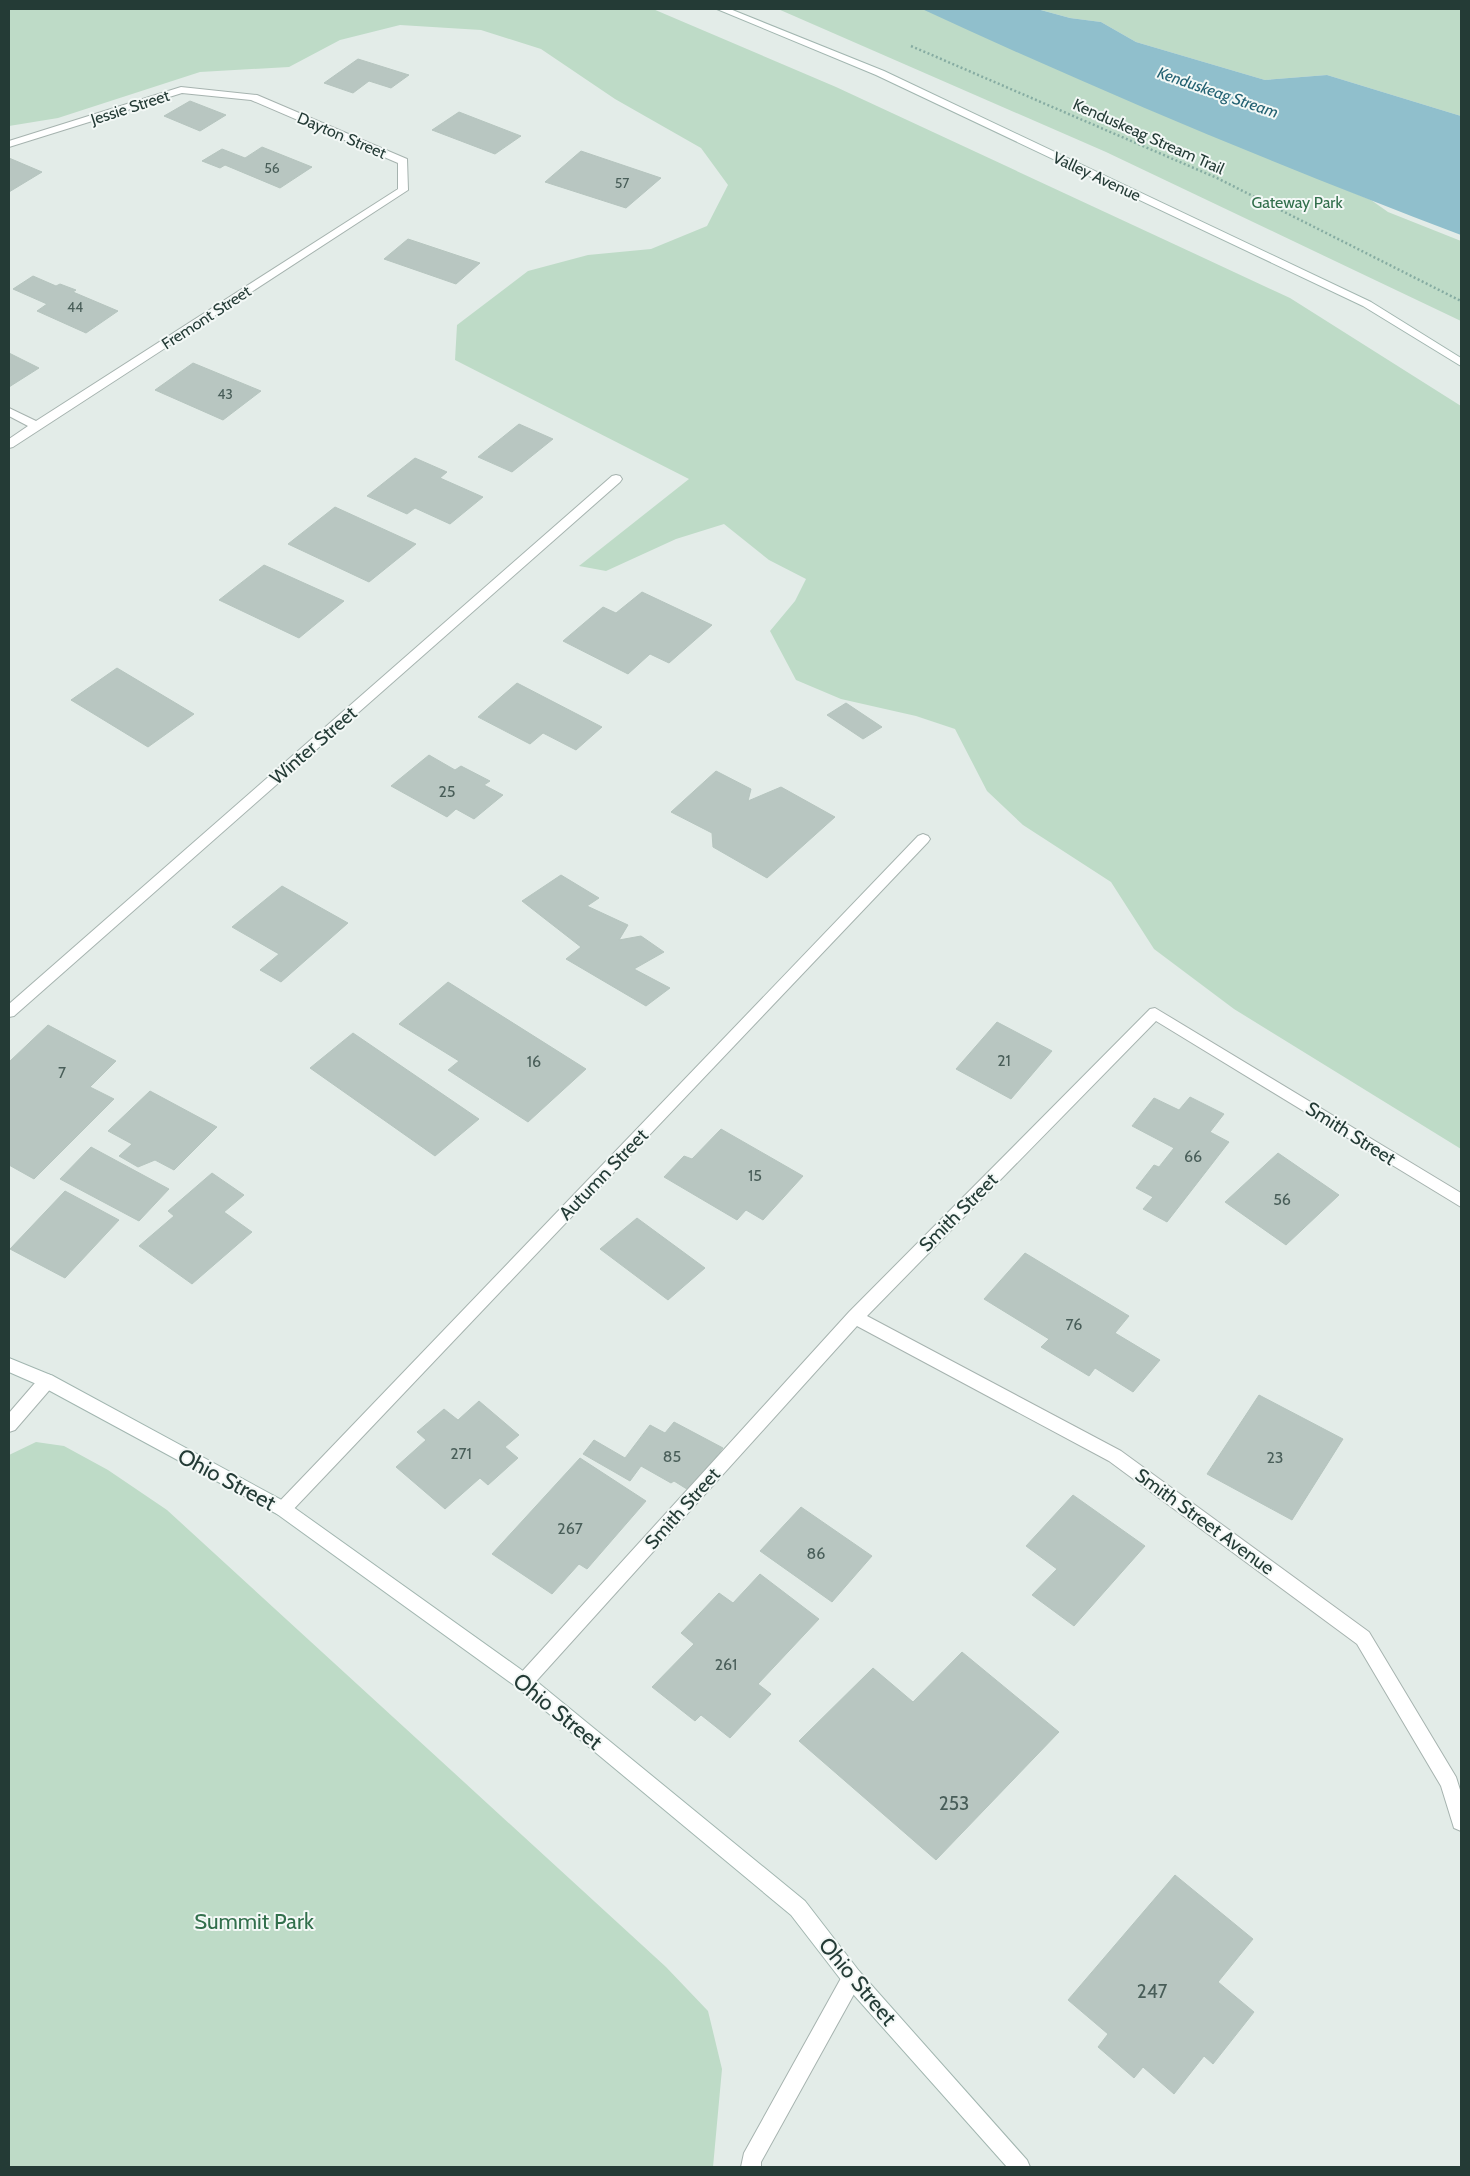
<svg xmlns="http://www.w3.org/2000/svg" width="1470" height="2176" font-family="Cabin,sans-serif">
<rect width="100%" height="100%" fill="#e3ece8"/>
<!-- green -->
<path fill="#bedbc7" d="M9 9H653L836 87 1290 298 1461 406V1149L1234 1009 1154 949 1111 882 1023 825 987 791 955 729 916 716 841 699 796 680 770 631 795 601 806 579 769 560 724 524 676 539 606 571 579 566 689 479 455 360 457 325 528 271 588 255 651 249 707 226 728 185 701 148 615 99 541 49 481 30 400 25 340 40 289 67 200 72 58 118 9 126Z
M778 9H934L1129 97 1147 108 1371 200 1388 212 1461 241V321L1106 152Z
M1037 9H1461V116L1327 75 1265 80 1136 42 1101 22 1070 18Z
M36 1442 64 1446 108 1470 167 1510 666 1967 708 2011 722 2069 713 2167H9V1455Z"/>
<!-- water -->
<path fill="#90bfcc" d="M922 9H1037L1070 18 1101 22 1136 42 1265 80 1327 75 1461 116V235C1279 166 1099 91 922 9Z"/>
<!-- building -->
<path fill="#b8c6c1" stroke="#b6c5bf" d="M358 59 409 75 391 88 369 81 353 93 324 83Z
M190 101 226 115 200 131 164 116Z
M459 112 521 136 495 154 432 130Z
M262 147 312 167 280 188 225 165 220 168 202 161 222 149 245 158Z
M581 151 661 178 626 208 545 182Z
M9 158 42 172 9 192Z
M408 239 480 263 456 284 384 259Z
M33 276 56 286 60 284 76 290 73 292 118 311 86 333 37 311 47 304 13 289Z
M9 353 39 368 9 387Z
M193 363 261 391 223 420 155 390Z
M519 424 553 439 512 472 478 457Z
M415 458 447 472 440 478 483 497 450 524 415 508 407 514 367 496Z
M335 507 416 544 369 582 288 544Z
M264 565 344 601 299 638 219 600Z
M642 592 712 625 669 663 650 654 628 674 563 641 603 607 616 613Z
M117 668 194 714 148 747 71 700Z
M517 683 602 727 576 750 543 733 530 744 478 717Z
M846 703 882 727 863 739 827 715Z
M429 755 455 770 461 766 490 781 484 785 503 795 474 819 456 809 447 817 391 786Z
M716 771 751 789 748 801 781 787 835 817 767 878 713 847 712 833 671 812Z
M561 875 599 898 587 906 628 925 619 940 641 936 664 952 634 969 670 988 646 1006 566 959 581 947 522 901Z
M282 886 348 923 281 982 260 970 279 954 232 927Z
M448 982 586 1069 528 1122 448 1070 459 1061 399 1024Z
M997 1022 1052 1051 1011 1099 956 1069Z
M48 1025 116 1061 90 1087 114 1099 34 1179 9 1165V1062Z
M353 1033 479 1119 435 1156 310 1068Z
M150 1091 217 1127 174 1170 155 1160 138 1167 119 1156 132 1144 108 1131Z
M1190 1097 1224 1114 1210 1132 1229 1142 1167 1222 1143 1209 1153 1197 1136 1188 1154 1165 1159 1167 1174 1148 1132 1126 1154 1098 1179 1110Z
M721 1129 803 1176 763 1220 746 1210 737 1220 664 1177 684 1156 692 1159Z
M91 1147 169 1189 139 1221 60 1179Z
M1278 1153 1339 1195 1286 1245 1225 1202Z
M212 1173 244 1195 224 1212 252 1232 192 1284 139 1246 174 1216 168 1211Z
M65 1191 119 1220 65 1278 10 1249Z
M637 1218 705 1268 668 1300 600 1249Z
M1025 1253 1129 1316 1115 1333 1160 1360 1133 1392 1095 1368 1089 1376 1041 1347 1049 1339 984 1299Z
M1259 1395 1343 1439 1292 1520 1207 1474Z
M479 1401 519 1435 505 1447 518 1458 488 1485 480 1478 445 1509 396 1467 426 1440 417 1432 444 1409 458 1420Z
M674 1422 723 1448 690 1491 674 1481 671 1483 641 1466 630 1481 583 1454 594 1440 625 1458 650 1425 665 1433Z
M580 1458 646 1501 587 1569 579 1564 552 1594 492 1554Z
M1073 1495 1145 1546 1074 1626 1032 1595 1057 1569 1026 1546Z
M801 1507 872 1556 832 1602 760 1551Z
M760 1574 819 1619 758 1684 771 1694 730 1738 701 1715 695 1721 652 1687 694 1644 681 1633 719 1593 733 1603Z
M962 1652 1059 1732 936 1860 799 1741 873 1668 913 1702Z
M1175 1875 1253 1939 1218 1982 1254 2012 1213 2064 1204 2056 1174 2094 1143 2067 1134 2078 1098 2047 1108 2034 1068 2000Z"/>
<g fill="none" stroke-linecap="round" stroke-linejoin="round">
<!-- lane casing -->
<g stroke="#a6b3af" stroke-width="2">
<path id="lane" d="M852 1968 859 1971 862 1978 859 1985 761 2162V2167H741L744 2153 845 1971Z"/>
</g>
<!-- street casing -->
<g stroke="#a6b3af" stroke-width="2">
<path id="street" d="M181 87 257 95 407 159 408 190 13 447 9 448V439L28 426 9 416V408L36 421 398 189V163L251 100 182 93 9 147V141Z
M616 475 620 476 622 479 620 482 14 1016 9 1017V1004L612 476Z
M923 834 928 836 930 839 928 842 289 1514 283 1516 277 1514 274 1509 277 1504 918 836Z
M1155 1008 1461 1193V1207L1156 1021 867 1316 1121 1451 1369 1632 1456 1777 1461 1793V1831L1454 1828 1441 1786 1357 1644 1109 1461 857 1326 530 1688 524 1690 518 1688 515 1682 518 1676 849 1312 1150 1009Z
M47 1374 53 1376 55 1381 53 1386 15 1430 9 1432V1413L41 1376Z"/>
</g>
<!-- secondary casing -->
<g stroke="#a2b6b0" stroke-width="2">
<path id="secondary" d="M717 9H730L884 71 1371 302 1461 358V366L1363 306 876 75Z
M9 1358 53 1376 289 1504 530 1676 805 1901 859 1971 1027 2160 1030 2167H1007L845 1985 791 1915 518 1688 277 1514 41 1386 9 1372Z"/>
</g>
<!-- path -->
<path stroke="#86aca2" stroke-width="2.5" stroke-dasharray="2 2.5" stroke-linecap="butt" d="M911 46 1217 178 1461 301"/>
<!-- lane -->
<use href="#lane" fill="#fff" fill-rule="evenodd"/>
<!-- street -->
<use href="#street" fill="#fff" fill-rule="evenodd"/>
<!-- secondary -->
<use href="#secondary" fill="#fff" fill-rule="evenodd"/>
</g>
<g text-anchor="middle" stroke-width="4" stroke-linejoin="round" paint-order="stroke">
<!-- far-number labels -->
<g font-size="14" fill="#495e59">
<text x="272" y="173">56</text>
<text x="622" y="188">57</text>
<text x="75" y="312">44</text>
<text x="225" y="399">43</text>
</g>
<!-- far-water labels -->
<g font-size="16" font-style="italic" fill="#236172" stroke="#f3f8f6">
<text transform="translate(1218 92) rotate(19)" y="6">Kenduskeag Stream</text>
</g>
<!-- far-street labels -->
<g font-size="16" fill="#243b36" stroke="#f3f8f6">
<text transform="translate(130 107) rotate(-18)" y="6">Jessie Street</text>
<text transform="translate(342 135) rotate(23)" y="6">Dayton Street</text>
<text transform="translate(1149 136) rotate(24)" y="6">Kenduskeag Stream Trail</text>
<text transform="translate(1097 176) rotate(25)" y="6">Valley Avenue</text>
<text transform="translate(206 317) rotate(-33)" y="6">Fremont Street</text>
</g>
<!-- far-park labels -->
<g font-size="16" fill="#326f4c" stroke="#f3f8f6">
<text x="1297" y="208">Gateway Park</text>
</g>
<!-- number labels -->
<g font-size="16" fill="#495e59">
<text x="447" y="797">25</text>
<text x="1004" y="1066">21</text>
<text x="534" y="1067">16</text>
<text x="62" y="1078">7</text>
<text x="1193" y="1162">66</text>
<text x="755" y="1181">15</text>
<text x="1282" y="1205">56</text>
<text x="1074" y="1330">76</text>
<text x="461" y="1459">271</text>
<text x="672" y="1462">85</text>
<text x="1275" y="1463">23</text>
<text x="570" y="1534">267</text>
<text x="816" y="1559">86</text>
<text x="726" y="1670">261</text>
</g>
<!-- street labels -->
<g font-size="19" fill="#243b36" stroke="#f3f8f6">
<text transform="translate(313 745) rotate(-41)" y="7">Winter Street</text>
<text transform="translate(1351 1133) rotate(32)" y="7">Smith Street</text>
<text transform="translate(603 1174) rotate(-46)" y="7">Autumn Street</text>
<text transform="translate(958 1212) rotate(-45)" y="7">Smith Street</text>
<text transform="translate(682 1508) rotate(-48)" y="7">Smith Street</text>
<text transform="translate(1205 1521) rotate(36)" y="7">Smith Street Avenue</text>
</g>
<!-- near-number labels -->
<g font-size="19" fill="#495e59">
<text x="954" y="1810">253</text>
<text x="1152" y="1998">247</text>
</g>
<!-- near-street labels -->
<g font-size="22" fill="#243b36" stroke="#f3f8f6">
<text transform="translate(227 1479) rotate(28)" y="8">Ohio Street</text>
<text transform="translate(558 1711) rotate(39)" y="8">Ohio Street</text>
<text transform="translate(858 1981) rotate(50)" y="8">Ohio Street</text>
</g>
<!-- near-park labels -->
<g font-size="22" fill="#326f4c" stroke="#f3f8f6">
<text x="254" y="1929">Summit Park</text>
</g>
</g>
<!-- border -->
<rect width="1470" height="2176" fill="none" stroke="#243b36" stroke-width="20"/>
</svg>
